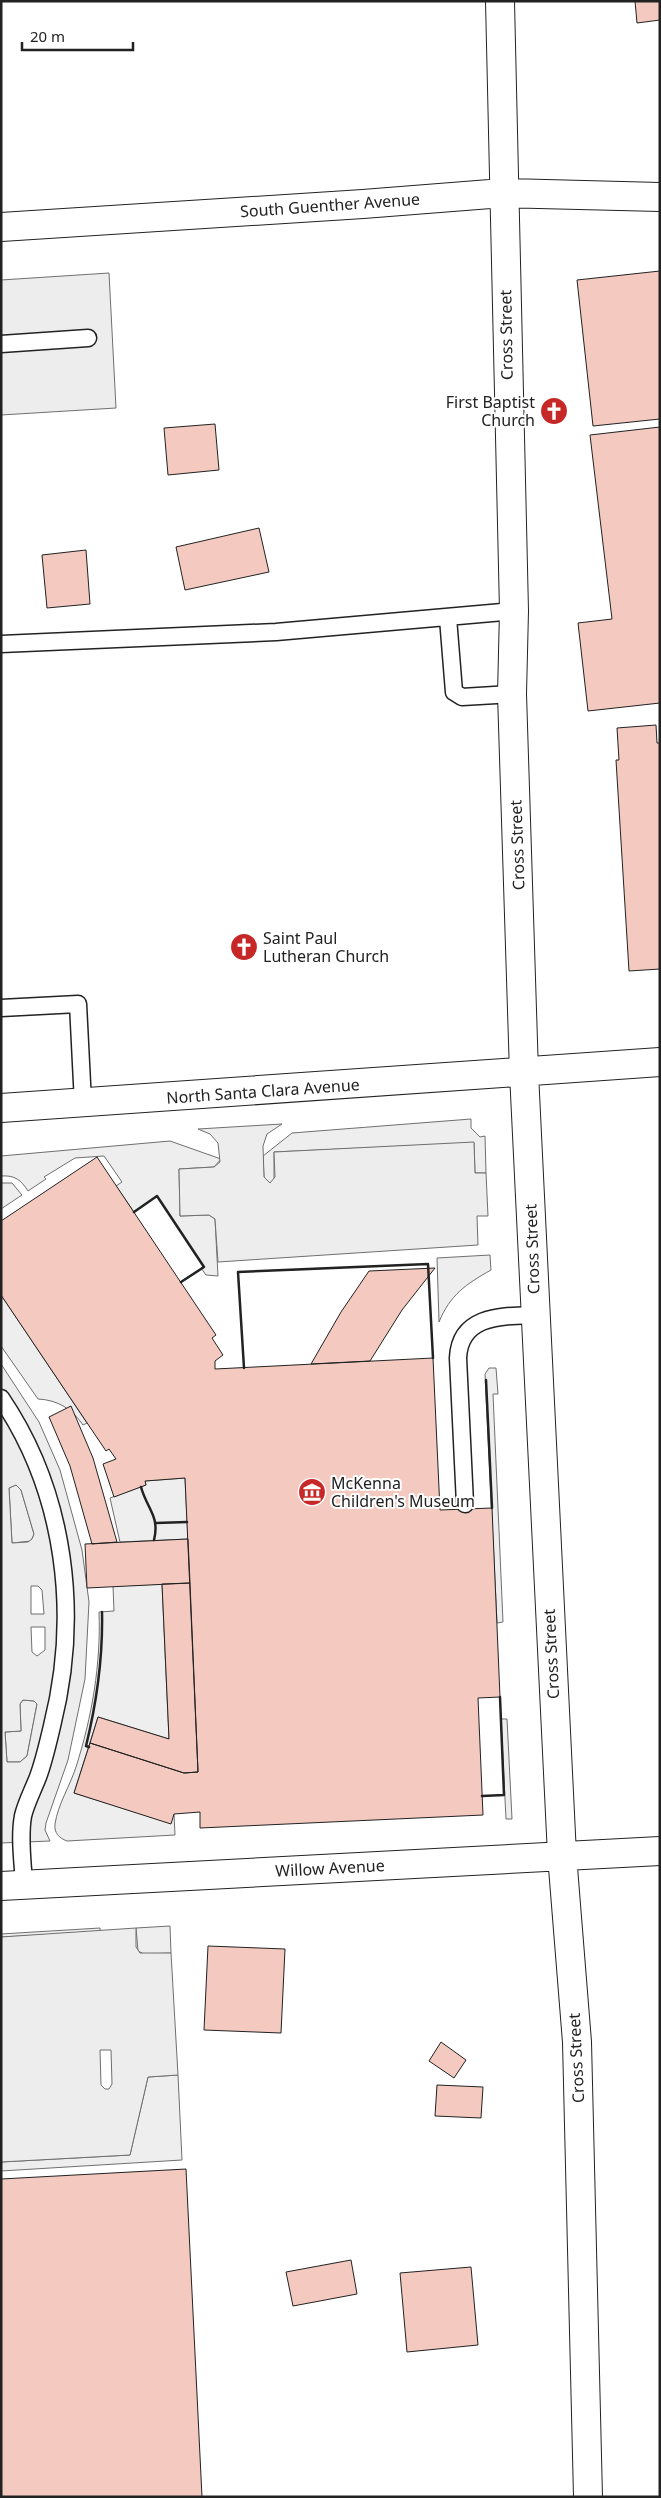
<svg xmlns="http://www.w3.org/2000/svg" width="661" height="2498" font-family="'Noto Sans',sans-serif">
<rect width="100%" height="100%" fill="#fff"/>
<!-- green -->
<path fill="#eee" stroke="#6f6f6f" d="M471 1119V1128L480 1137 485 1136 486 1173H475L474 1143 274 1152V1181L270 1183 264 1177 263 1156 292 1133Z
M170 1141 221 1159 214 1167 179 1169 180 1216 209 1215 215 1219 218 1276 206 1275 201 1268 203 1266 157 1196 134 1212 116 1186 122 1182 104 1156 75 1158 44 1177 46 1179 28 1191C21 1180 15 1175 1 1176V1156Z
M1 1183H12L22 1195 1 1209Z
M490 1255 491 1270C466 1284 450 1295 439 1322L437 1258Z
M1 1295 87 1423 83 1425C72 1409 58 1400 38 1399L1 1346Z
M489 1368H496L498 1394H493L503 1622 497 1623 485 1374Z
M185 1478 188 1539 120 1542 110 1498 146 1485 145 1481Z
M16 1485 21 1490 34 1534 31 1541 12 1543 9 1488Z
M162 1584 169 1739 98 1717 74 1793 170 1823 174 1814 175 1835 67 1841C59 1838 54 1833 55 1824 58 1804 70 1786 76 1767 92 1717 101 1664 99 1612L114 1611 113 1586Z
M23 1700 34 1701 37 1704 27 1756 20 1762H7L5 1732 21 1731 20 1704Z
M501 1719H507L512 1819H506Z
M170 1926 171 1953 144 1954 138 1951 136 1928Z
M100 1928V1932L1 1937V1934Z
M178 2075 182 2160 1 2171V2162L130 2155 148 2077Z"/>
<!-- parking -->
<path fill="#ededed" stroke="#6f6f6f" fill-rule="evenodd" d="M109 273 116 408 1 415V280Z
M282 1124 267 1134 263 1146 264 1177 270 1183 275 1177 274 1152 474 1142 475 1173H486L488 1216H477L478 1245 218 1262 215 1219 209 1215 180 1216 179 1169 214 1167 220 1162 218 1143 210 1134 198 1129Z
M1 1364 39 1422 60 1470 82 1550 89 1602 85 1679 68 1760 46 1823 45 1830 50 1841 1 1843ZM16 1485 21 1490 34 1534 32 1539 28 1542 12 1543 9 1488ZM31 1586H38L42 1590 44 1614H31ZM31 1627H45V1650L37 1656 32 1652ZM23 1700 34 1701 37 1704 27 1756 20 1762H7L5 1732 21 1731 20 1704Z
M136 1928V1947L140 1953H171L178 2075 148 2077 130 2155 1 2162V1937ZM100 2050H111L112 2084 109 2089H105L101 2085Z"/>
<!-- building -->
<path fill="#f3c9c0" stroke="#222" d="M635 1H660V20L637 23Z
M660 271V419L593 426 577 280Z
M215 424 219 470 168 475 164 428Z
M660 427V703L588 711 578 623 612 619 590 435Z
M259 528 269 572 185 590 176 547Z
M86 550 90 604 47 608 42 555Z
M656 725 657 743H660V969L629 971 616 760H619L617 728Z
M97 1157 216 1335 212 1338 223 1355 215 1361V1369L433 1358 440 1510 492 1508 500 1697 478 1698 483 1815 200 1828V1812L174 1814 171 1824 74 1793 90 1743 184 1773 198 1772 185 1478 145 1481 146 1485 114 1497 103 1464 116 1459 109 1449 106 1451 1 1295V1221Z
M435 1268 402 1310 370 1361 311 1364 341 1312 369 1271Z
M71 1406 93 1458 117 1542 92 1544 70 1466 49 1417Z
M188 1539 190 1583 87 1588 85 1544Z
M190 1583 198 1772 184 1773 90 1743 98 1717 169 1739 162 1584Z
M208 1946 285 1949 281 2033 204 2030Z
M441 2042 466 2060 454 2078 429 2061Z
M437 2085 483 2087 481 2118 435 2116Z
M186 2169 202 2497H1V2179Z
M351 2260 357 2294 293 2306 286 2272Z
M471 2267 478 2345 407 2352 400 2273Z"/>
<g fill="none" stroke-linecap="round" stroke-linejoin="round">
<!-- lane casing -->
<g stroke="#222" stroke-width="19">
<path id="lane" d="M1 344 88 338
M448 618 454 692 462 697 512 694
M1 644 276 632 514 611
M1 1008 78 1004 83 1103
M1 1398C66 1494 80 1615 52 1726 48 1743 44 1761 38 1777 33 1790 26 1803 23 1816 19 1838 23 1863 24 1885
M465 1504 458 1358C460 1315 502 1316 534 1315"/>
</g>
<!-- street casing -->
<g stroke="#222" stroke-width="30">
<path id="street" d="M500 1 514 611 512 694 524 1073 562 1855 577 2042 588 2497
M1 227 363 204 503 193 660 197
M1 1108 660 1062
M1 1886 660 1851"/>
</g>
<!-- lane -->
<use href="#lane" stroke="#fff" stroke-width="16"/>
<!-- street -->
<use href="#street" stroke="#fff" stroke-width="28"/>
<!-- wall -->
<path stroke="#222" stroke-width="2.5" d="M134 1212 157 1196 204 1267 181 1282
M244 1368 238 1272 428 1264 433 1358
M486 1380 492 1508
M141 1487C147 1509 160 1516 154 1540
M156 1523 187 1522
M89 1747 86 1746C97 1701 103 1658 102 1612
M482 1796 504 1795 500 1697"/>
</g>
<!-- icons -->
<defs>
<g id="church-disc" transform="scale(1.4375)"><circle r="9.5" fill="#c62828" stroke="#fff"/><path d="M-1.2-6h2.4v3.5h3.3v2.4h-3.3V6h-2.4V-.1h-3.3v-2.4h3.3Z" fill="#fff"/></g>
<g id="museum-disc" transform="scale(1.4375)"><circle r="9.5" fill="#c62828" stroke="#fff"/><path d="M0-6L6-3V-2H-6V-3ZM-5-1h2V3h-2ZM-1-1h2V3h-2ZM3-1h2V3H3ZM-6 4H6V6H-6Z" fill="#fff"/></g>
</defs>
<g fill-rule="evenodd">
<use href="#church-disc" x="554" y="411"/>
<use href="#church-disc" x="244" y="947"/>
<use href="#museum-disc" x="312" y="1492"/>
</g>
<g text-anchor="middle" stroke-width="4" stroke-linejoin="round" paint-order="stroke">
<!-- street labels -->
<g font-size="16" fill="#222" stroke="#fff">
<text transform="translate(330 205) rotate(-4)" y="6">South Guenther Avenue</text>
<text transform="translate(506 335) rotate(-91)" y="6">Cross Street</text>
<text transform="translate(517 845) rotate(-92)" y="6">Cross Street</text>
<text transform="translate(263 1091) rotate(-4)" y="6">North Santa Clara Avenue</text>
<text transform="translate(532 1249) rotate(-92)" y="6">Cross Street</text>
<text transform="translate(551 1654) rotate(-93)" y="6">Cross Street</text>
<text transform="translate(330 1868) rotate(-3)" y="6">Willow Avenue</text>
<text transform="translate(576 2058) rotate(-93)" y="6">Cross Street</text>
</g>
<!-- poi labels -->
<g font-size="16" fill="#222" stroke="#fff" text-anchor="start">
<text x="535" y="408" text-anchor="end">First Baptist<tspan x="535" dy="18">Church</tspan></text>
<text x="263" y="944">Saint Paul<tspan x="263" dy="18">Lutheran Church</tspan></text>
<text x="331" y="1489">McKenna<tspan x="331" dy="18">Children's Museum</tspan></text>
</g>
</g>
<!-- border -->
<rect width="661" height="2498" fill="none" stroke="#222222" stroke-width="5"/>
<!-- scale -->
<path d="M22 42v8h111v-8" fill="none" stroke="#222222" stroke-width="2.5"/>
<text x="30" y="42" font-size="15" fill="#222222" stroke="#ffffff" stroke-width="4" paint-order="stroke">20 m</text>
</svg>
